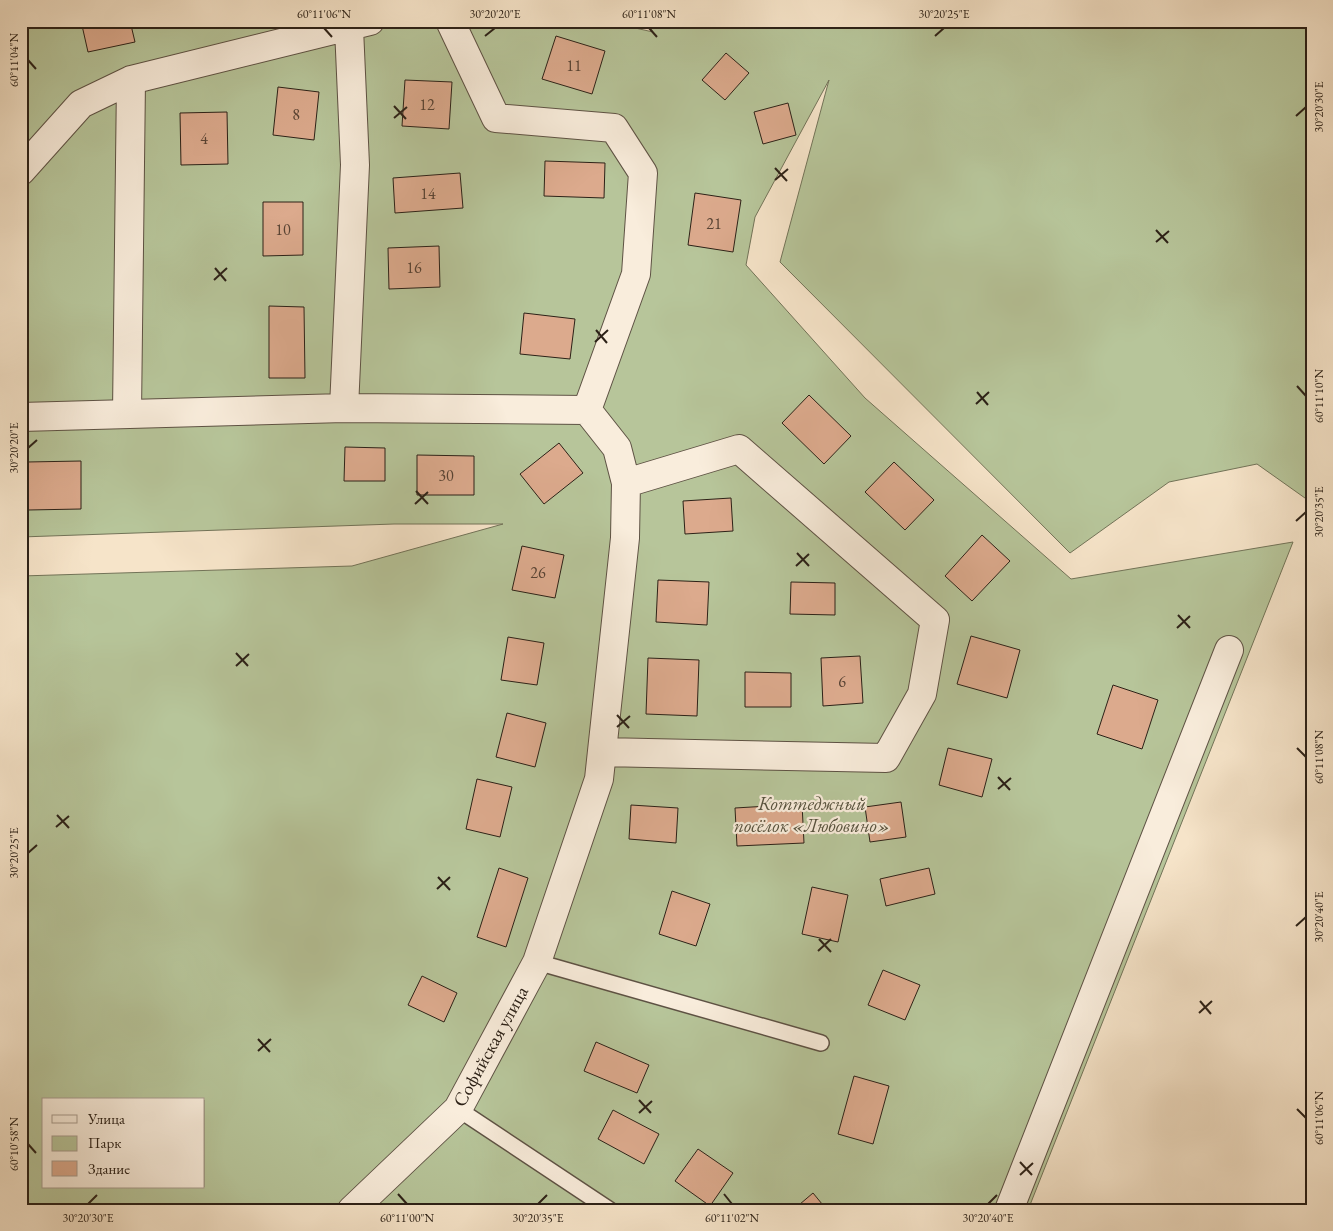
<svg xmlns="http://www.w3.org/2000/svg" width="1333" height="1231" font-family="'EB Garamond',serif">
<rect width="100%" height="100%" fill="#f6e4c9"/>
<filter id="stains"><feTurbulence type="fractalNoise" baseFrequency=".004" numOctaves="4"/><feColorMatrix values="0 0 0 0 .2 0 0 0 0 .09 0 0 0 0 .02 0 0 0 .5 -.17"/></filter>
<radialGradient id="worn" r=".72"><stop offset=".6" stop-color="#630" stop-opacity="0"/><stop offset="1" stop-color="#630" stop-opacity=".3"/></radialGradient>
<!-- green -->
<path fill="#b7c59a" stroke="#727358" fill-rule="evenodd" d="M21 21H604L653 32 645 21H1312V503L1257 464 1169 482 1070 553 780 262 829 80 755 217 746 265 865 398 1071 579 1293 542 1028 1210H21V576L352 566 503 524H394L21 537ZM44 1100H204V1187H44Z"/>
<!-- building -->
<path fill="#dcaa8d" stroke="#2c2117" d="M81 21H130L135 42 88 52Z
M556 36 605 51 592 94 542 79Z
M726 53 749 73 725 100 702 80Z
M405 80 452 82 449 129 402 126Z
M278 87 319 92 314 140 273 135Z
M788 103 796 135 763 144 754 112Z
M227 112 228 164 181 165 180 113Z
M545 161 605 163 604 198 544 196Z
M460 173 463 208 395 213 393 178Z
M695 193 741 200 733 252 688 245Z
M263 202H303V255L263 256Z
M439 246 440 287 389 289 388 248Z
M269 306 304 307 305 378H269Z
M524 313 575 319 570 359 520 354Z
M809 395 851 436 824 464 782 423Z
M559 443 583 473 544 504 520 474Z
M345 447 385 448V481H344Z
M417 455 474 456V495H417Z
M81 461V509L28 510 27 462Z
M894 462 934 500 905 530 865 492Z
M731 498 733 531 685 534 683 501Z
M982 535 1010 561 972 601 945 576Z
M522 546 564 555 555 598 512 590Z
M658 580 709 582 707 625 656 622Z
M791 582 835 583V615L790 614Z
M971 636 1020 650 1007 698 957 684Z
M508 637 544 643 537 685 501 680Z
M860 656 863 703 823 706 821 658Z
M648 658 699 660 697 716 646 714Z
M745 672 791 673V707H745Z
M1113 685 1158 700 1142 749 1097 734Z
M507 713 546 723 535 767 496 757Z
M948 748 992 759 982 797 939 785Z
M477 779 512 787 500 837 466 829Z
M901 802 906 837 870 842 865 807Z
M802 804 804 843 737 846 735 808Z
M631 805 678 808 676 843 629 839Z
M499 868 528 878 506 947 477 937Z
M929 868 935 894 886 906 880 879Z
M812 887 848 895 838 942 802 934Z
M672 891 710 904 696 946 659 934Z
M883 970 920 985 905 1020 868 1005Z
M422 976 457 993 444 1022 408 1005Z
M596 1042 649 1065 637 1093 584 1071Z
M854 1076 889 1086 873 1144 838 1134Z
M613 1110 659 1134 644 1164 598 1139Z
M698 1149 733 1173 710 1206 675 1181Z
M813 1193 827 1210H793Z"/>
<g fill="none" stroke-linecap="round" stroke-linejoin="round">
<!-- service casing -->
<g stroke="#5e5244" stroke-width="18">
<path id="service" d="M537 962 821 1043
M458 1109 610 1210"/>
</g>
<!-- minor casing -->
<g stroke="#5e5244" stroke-width="30">
<path id="minor" d="M450 21 496 118 614 128 643 173 636 274 587 410
M21 171 81 104 131 80 370 21
M344 408 355 165 349 28
M127 413 131 80
M21 417 344 408 587 410 617 448 626 483 625 538 599 779 537 962 458 1109 352 1210
M602 752 886 758 922 694 935 620 739 449 626 483
M1009 1210 1229 650"/>
</g>
<!-- service -->
<use href="#service" stroke="#f9eddc" stroke-width="15"/>
<!-- minor -->
<use href="#minor" stroke="#f9eddc" stroke-width="28"/>
</g>
<!-- ticks -->
<path fill="none" stroke="#2c2117" stroke-width="2" d="M324 28 332 37M649 28 657 37M485 36 495 28M935 36 944 28M28 60 36 69M394 106 406 119M1296 116 1306 107M394 118 407 107M775 168 787 181M775 180 788 169M1156 230 1168 243M1156 242 1169 231M215 268 226 281M214 280 227 268M596 330 607 343M595 342 608 330M1297 386 1306 396M977 392 988 405M976 404 989 392M28 448 37 440M416 491 428 504M415 504 428 492M1296 521 1306 512M797 553 809 566M796 566 809 554M1178 615 1190 628M1177 628 1190 616M236 653 248 666M236 666 249 654M617 715 629 728M617 727 630 716M1297 748 1306 757M998 777 1010 790M998 789 1011 778M57 815 69 828M56 827 69 816M28 853 37 845M438 877 450 890M437 889 450 877M1296 926 1306 917M819 939 831 952M818 951 831 939M1200 1001 1211 1014M1199 1013 1212 1001M258 1039 270 1052M258 1051 271 1039M639 1100 651 1113M1297 1109 1306 1118M639 1113 652 1101M28 1144 36 1153M1020 1162 1032 1175M1020 1175 1033 1163M398 1194 407 1204M724 1194 732 1204M88 1204 97 1195M538 1204 547 1195M988 1204 997 1195"/>
<g text-anchor="middle" stroke-width="4.5" stroke-linejoin="round" paint-order="stroke">
<!-- number labels -->
<g font-size="16" fill="#584334">
<text x="574" y="71">11</text>
<text x="427" y="110">12</text>
<text x="296" y="120">8</text>
<text x="204" y="144">4</text>
<text x="428" y="199">14</text>
<text x="714" y="229">21</text>
<text x="283" y="235">10</text>
<text x="414" y="273">16</text>
<text x="446" y="481">30</text>
<text x="538" y="578">26</text>
<text x="842" y="687">6</text>
</g>
<!-- park labels -->
<g font-size="19" font-style="italic" fill="#56523e" stroke="#f9eddc">
<text x="812" y="810">Коттеджный<tspan x="812" dy="22">посёлок «Любовино»</tspan></text>
</g>
<!-- street labels -->
<g font-size="19" fill="#2c2117" stroke="#f9eddc">
<text transform="translate(490 1046) rotate(-61)" y="7">Софийская улица</text>
</g>
</g>
<!-- margin -->
<rect width="1333" height="1231" fill="none" stroke="#f6e4c9" stroke-width="55"/>
<!-- legend -->
<rect x="42" y="1098" width="162" height="90" fill="#f9eddc" stroke="#a79b8d"/>
<rect x="52" y="1115" width="25" height="8" fill="#f9eddc" stroke="#a79b8d"/>
<text x="88" y="1124" font-size="15" fill="#2c2117">Улица</text>
<rect x="52" y="1136" width="25" height="15" fill="#b7c59a" stroke="#a79b8d"/>
<text x="88" y="1148" font-size="15" fill="#2c2117">Парк</text>
<rect x="52" y="1161" width="25" height="15" fill="#dcaa8d" stroke="#a79b8d"/>
<text x="88" y="1174" font-size="15" fill="#2c2117">Здание</text>
<rect x="28" y="28" width="1278" height="1176" fill="none" stroke="#2c2117" stroke-width="2"/>
<g font-size="12" text-anchor="middle" fill="#2c2117">
<text x="324" y="18">60°11'06"N</text>
<text x="495" y="18">30°20'20"E</text>
<text x="649" y="18">60°11'08"N</text>
<text x="944" y="18">30°20'25"E</text>
<text transform="translate(14 60) rotate(-90)" y="4">60°11'04"N</text>
<text transform="translate(1319 107) rotate(-90)" y="4">30°20'30"E</text>
<text transform="translate(1319 396) rotate(-90)" y="4">60°11'10"N</text>
<text transform="translate(14 448) rotate(-90)" y="4">30°20'20"E</text>
<text transform="translate(1319 512) rotate(-90)" y="4">30°20'35"E</text>
<text transform="translate(1319 757) rotate(-90)" y="4">60°11'08"N</text>
<text transform="translate(14 853) rotate(-90)" y="4">30°20'25"E</text>
<text transform="translate(1319 917) rotate(-90)" y="4">30°20'40"E</text>
<text transform="translate(1319 1118) rotate(-90)" y="4">60°11'06"N</text>
<text transform="translate(14 1144) rotate(-90)" y="4">60°10'58"N</text>
<text x="88" y="1222">30°20'30"E</text>
<text x="407" y="1222">60°11'00"N</text>
<text x="538" y="1222">30°20'35"E</text>
<text x="732" y="1222">60°11'02"N</text>
<text x="988" y="1222">30°20'40"E</text>
</g>
<rect width="100%" height="100%" filter="url(#stains)"/>
<rect width="100%" height="100%" fill="url(#worn)"/>
</svg>
